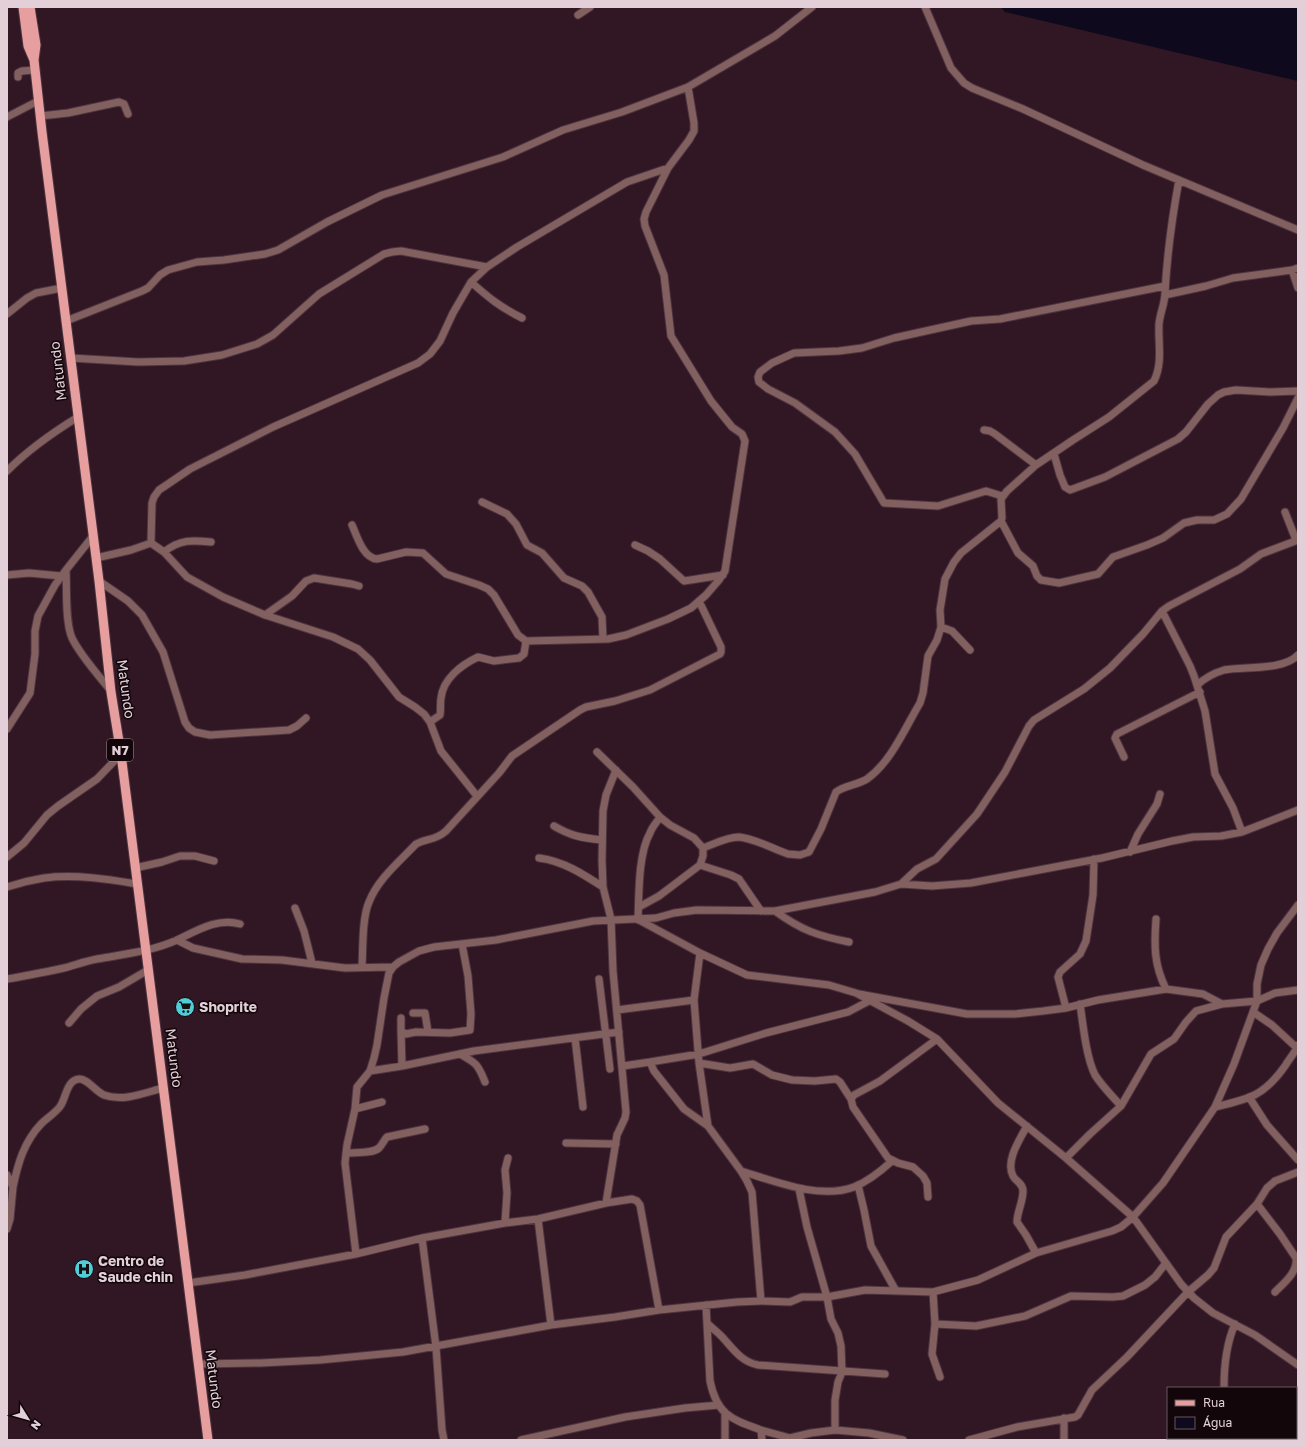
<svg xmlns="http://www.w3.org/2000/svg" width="1305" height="1447" font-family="'Golos Text',sans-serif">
<rect width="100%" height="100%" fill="#311623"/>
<!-- water -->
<path fill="#0e091d" d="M1001 7H1298V81L1005 12Z"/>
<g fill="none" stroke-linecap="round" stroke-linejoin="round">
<!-- minor casing -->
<g stroke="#4d3440" stroke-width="9">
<path id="minor" d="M925 7 951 68 964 83 972 88 1023 109 1143 165 1298 230
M578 15 590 7
M18 77V73L22 71 35 70
M40 116 68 113 119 102 124 104 128 114
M7 117 38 101
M1292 270 1298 288
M471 282C489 298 500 307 522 318
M1165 295 1206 286 1233 278 1292 270 1298 268
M7 314 27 298 36 293 62 288
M66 321 142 291 148 288 160 275 168 270 197 262 224 260 265 254 278 250 327 222 382 195 503 157 563 130 622 112 688 87 775 36 812 7
M71 358 138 362 184 361 222 355 257 344 273 335 319 294 384 254 392 252 401 251 487 267 517 247 627 182 668 168
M984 430 990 431 995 434 1036 465
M1054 454 1060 475 1065 487 1070 490 1105 477 1178 439 1186 432 1208 404 1218 395 1224 392 1236 390 1270 392 1298 391
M7 471C28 450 52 433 78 417
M1002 496 986 491 938 506 884 503 855 454 835 432 795 403 768 389 759 382 758 377 760 372 772 363 794 353 839 351 862 348 894 338 971 321 1000 319 1165 286
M482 502 507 514 516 524 527 545 542 553 564 578 582 586 588 592 602 617 603 639
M1285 512 1296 540
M1001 521 1018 553 1033 566 1037 576 1041 580 1059 583 1098 574 1113 557 1147 545 1163 538 1184 523 1197 520H1214L1227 514 1241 499 1283 428 1298 398
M352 525C357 536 363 558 377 559L406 552 423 553 446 574 479 585 488 589 494 595 518 635 526 641 608 639 626 635 668 619 691 608 706 595 719 580 725 571 745 441 742 434 732 427 711 401 671 336 664 275 645 226 644 219 646 212 668 168 689 140 694 131V123L688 87
M93 536 66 570C67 588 65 622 72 638 80 655 99 676 111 691
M151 543 152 503 154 497 159 490 168 484 190 469 273 427 418 363 430 354 440 341 453 313 471 282 487 267
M635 545 648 551 660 559 684 581 723 575
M164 552C180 539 193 540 211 542
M96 558 131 550 151 543 164 552 187 577 223 597 265 615 333 637 358 649 370 660 399 697 415 707 424 714 430 722 441 751 477 796
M7 575 29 573 61 576
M99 581 128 601 142 615 163 652 185 722 189 728 195 732 210 735 289 730 297 726 306 718
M1162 611 1190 666 1194 676 1205 711 1215 774 1233 808 1242 832
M265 615 292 596 306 581 314 578 352 584 359 586
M941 627 952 631 970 650
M1197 685C1205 678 1214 673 1224 670 1244 666 1283 671 1298 655
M430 722 440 715C441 709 440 704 441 698 443 679 461 665 478 657L494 661 519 658 524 654 526 641
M7 729 30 693 35 654V631L38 616 55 585 66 570
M597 752 633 787 660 817 670 825 694 838 703 848V856L700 865 659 896 639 907
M1124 757 1115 738 1117 734 1200 692
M554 826C571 836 582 838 602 840
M703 848C714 844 727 837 739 837 753 838 774 849 788 854L800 855 809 852 821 829 836 792C845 785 858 785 867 779 891 762 905 728 920 703L923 693 928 656 937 640 941 627 940 610 945 579 954 562 961 553 1001 521 1002 518 1001 499 1007 491 1036 465 1073 440 1109 417 1154 381C1163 363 1158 343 1159 324 1160 313 1165 303 1165 293 1167 255 1172 218 1179 180
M1130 852 1138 834 1157 804 1160 794
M7 857 24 843 47 815 58 806 97 779 121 754
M539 858C563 861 583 874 603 887
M700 865 731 875 739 879 761 911
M135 868 162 862 180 856H195L214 861
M901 884 917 869 936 859 977 814 1005 772 1029 726 1034 720 1084 689 1110 668 1143 634 1162 611 1169 606 1240 569 1261 554 1298 540
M7 887C19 883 31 880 44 878 75 874 107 879 137 884
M295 908 304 931 312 963
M775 911C801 930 818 936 849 942
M1156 919C1154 946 1154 965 1166 989
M638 920C639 895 638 854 650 833 652 827 657 822 660 817
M639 920 700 953 747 975 829 985 856 993 908 1021 937 1039 998 1103 1066 1158 1133 1217 1181 1284 1194 1298 1213 1313 1255 1335 1298 1365
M177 940 193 948 242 959 282 960 345 968 393 967
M700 953 694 1000 699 1063 708 1126 741 1171 747 1181 752 1192 761 1301
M362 967C363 949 362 918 369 902 378 879 399 862 416 844 427 838 435 841 446 831L499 773 512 756 580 710 586 707 615 701 650 690 720 654 721 652V647L699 601
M7 979C26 976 45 972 64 968 75 965 86 961 97 959 124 954 150 952 177 940 196 931 218 917 240 924
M599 979 610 1069
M859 994 967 1014H1015L1043 1011 1066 1008 1098 1000 1166 989 1203 994 1222 1004
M1080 1004C1083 1024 1086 1057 1095 1075 1102 1086 1112 1096 1121 1106
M1066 1008 1058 977 1060 972 1080 954 1086 941 1093 895 1094 859
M617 1010 694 1000
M1253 1012 1272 1025 1297 1048
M413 1013H425L428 1032
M401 1018V1031L406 1034 416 1032 450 1033 470 1030 471 1014 468 976 462 944
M69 1023 81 1009 97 996 119 987 148 970
M401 1031 402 1066
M575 1038 583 1107
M460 1054C476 1063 478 1064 485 1082
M699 1063 730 1068 753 1064 772 1075 792 1080 815 1081 836 1079 840 1082 851 1099
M623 1066 650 1062
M370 1071 402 1066 474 1051 619 1032
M1249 1097 1267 1125 1298 1160
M1215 1107C1249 1099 1264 1096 1285 1066 1289 1059 1295 1053 1298 1045
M355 1109 382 1102
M708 1126 684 1109 654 1071 650 1062 699 1054 766 1033 848 1012 869 1001
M1027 1126C1020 1139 1005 1161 1013 1176 1016 1182 1023 1183 1023 1191 1023 1202 1017 1212 1017 1222L1026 1235 1036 1253
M566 1143 616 1144
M346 1153C356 1152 372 1154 379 1148 382 1145 384 1140 387 1137L425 1129
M1066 1158 1090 1134 1121 1106 1151 1054 1174 1039 1186 1022 1196 1011 1222 1004 1257 1001 1275 993 1298 990
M741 1171C774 1181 820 1200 854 1187 869 1181 881 1171 892 1161
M7 1175 13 1187 10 1219 7 1229
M858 1185 864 1210 871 1246 896 1291
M13 1187C18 1163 24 1142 41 1124 47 1118 58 1111 61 1105 66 1097 67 1080 79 1079 87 1078 96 1092 104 1095 123 1102 144 1093 163 1088
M799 1189 807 1227 827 1297 831 1319 838 1333 841 1346 842 1372 838 1382 835 1400V1430
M928 1197 927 1183 923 1176 913 1167 898 1163 888 1158 853 1107 851 1099 854 1095 880 1081 937 1039
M606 1203 617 1135 625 1118 626 1112 613 971 611 919 603 887 602 860 603 811 606 795 616 770
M1257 1204 1280 1234 1296 1258C1298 1272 1284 1283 1275 1292
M538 1219 551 1325
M505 1223 507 1193 505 1170 508 1158
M422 1238 436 1347 442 1430 444 1440
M356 1254 345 1163 347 1145 355 1109 357 1087 370 1071 374 1058 377 1045 384 998 389 973 393 967 399 962 419 951 434 947 496 940 593 921 656 918 674 913 697 910 775 911 875 892 901 884 932 886 971 883 1102 858 1172 841 1193 837 1221 836 1242 832 1298 810
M188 1283 245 1275 356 1254 422 1238 505 1223 538 1219 606 1203 632 1199 637 1201 640 1205 659 1310
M933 1292 935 1324 932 1354 940 1377
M706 1305 710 1381C717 1415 731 1419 761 1430
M708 1324C713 1329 719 1333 724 1339 734 1350 742 1362 758 1365L885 1374
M935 1324 976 1326 1025 1316 1071 1296 1113 1297 1123 1296 1145 1285 1155 1277 1166 1263
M198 1364 261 1363 320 1360 403 1352 551 1325 615 1317 659 1310 737 1302 761 1301 790 1302 802 1297H827L865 1290 933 1292 978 1280 1036 1253 1112 1231 1121 1227 1133 1217 1163 1183 1215 1107 1234 1064 1257 1001V984L1261 965 1268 949 1277 933 1298 905
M1224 1388C1224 1366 1226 1344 1235 1324
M1296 1403 1298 1402
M1064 1418V1440
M1225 1438V1440
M521 1440 625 1417 685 1408 719 1405
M725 1440V1414
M762 1440 761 1430 790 1438 811 1433 835 1430 869 1433 903 1440
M969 1440 1017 1427 1075 1417 1078 1415 1092 1390 1127 1357 1188 1292 1208 1275 1214 1268 1226 1237 1257 1204 1267 1188 1275 1181 1298 1172
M1232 1440 1236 1438"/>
</g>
<!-- major casing -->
<g stroke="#4d3440" stroke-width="11">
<path id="major" d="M23 7 28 46 34 60
M30 7 36 45 34 60 42 132 99 581 111 692 121 754 208 1440"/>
</g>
<!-- minor -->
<use href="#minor" stroke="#82605f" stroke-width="7"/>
<!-- major -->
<use href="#major" stroke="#e69f9e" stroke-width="9"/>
</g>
<!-- icons -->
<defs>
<g id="supermarket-disc" transform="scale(1)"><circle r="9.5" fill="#52ccd6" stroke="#12060b"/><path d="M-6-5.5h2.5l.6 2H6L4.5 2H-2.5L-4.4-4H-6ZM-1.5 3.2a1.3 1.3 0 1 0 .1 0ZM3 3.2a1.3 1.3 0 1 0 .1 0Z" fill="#111"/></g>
<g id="hospital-disc" transform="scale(1)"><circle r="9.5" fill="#52ccd6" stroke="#12060b"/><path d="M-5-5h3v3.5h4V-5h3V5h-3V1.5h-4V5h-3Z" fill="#111"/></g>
</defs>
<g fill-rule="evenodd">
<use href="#supermarket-disc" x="185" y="1007"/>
<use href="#hospital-disc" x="84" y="1269"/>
</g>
<g text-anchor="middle" stroke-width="3" stroke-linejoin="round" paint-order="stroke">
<!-- shield labels -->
<rect fill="#12060b" stroke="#a4939a" stroke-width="1" x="107" y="739" width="26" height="22" rx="3"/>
<g font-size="13" font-weight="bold" fill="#e2cfd7">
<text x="120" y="755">N7</text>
</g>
<!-- street labels -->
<g font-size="14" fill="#e2cfd7" stroke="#12060b">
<text transform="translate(58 371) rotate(-97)" y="5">Matundo</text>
<text transform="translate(126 689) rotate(82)" y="5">Matundo</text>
<text transform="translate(174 1058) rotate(83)" y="5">Matundo</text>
<text transform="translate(214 1379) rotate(83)" y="5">Matundo</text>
</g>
<!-- poi labels -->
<g font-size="14" font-weight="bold" fill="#e2cfd7" stroke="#12060b" text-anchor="start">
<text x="199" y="1012">Shoprite</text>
<text x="98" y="1266">Centro de<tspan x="98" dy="16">Saude chin</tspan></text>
</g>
</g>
<!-- border -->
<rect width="1305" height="1447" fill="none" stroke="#e2cfd7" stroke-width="16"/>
<!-- legend -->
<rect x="1167" y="1387" width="130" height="52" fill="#12060b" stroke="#65565d"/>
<rect x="1175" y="1400" width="20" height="6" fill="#e69f9e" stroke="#65565d"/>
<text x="1203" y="1407" font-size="12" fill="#e2cfd7">Rua</text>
<rect x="1175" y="1417" width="20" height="12" fill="#0e091d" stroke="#65565d"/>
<text x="1203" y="1427" font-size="12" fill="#e2cfd7">Água</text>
<!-- north arrow -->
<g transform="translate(28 1419) rotate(127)" stroke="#12060b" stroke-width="3" paint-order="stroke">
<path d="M0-3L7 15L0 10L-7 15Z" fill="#e2cfd7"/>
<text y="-6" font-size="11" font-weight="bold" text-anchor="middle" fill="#e2cfd7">N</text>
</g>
</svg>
